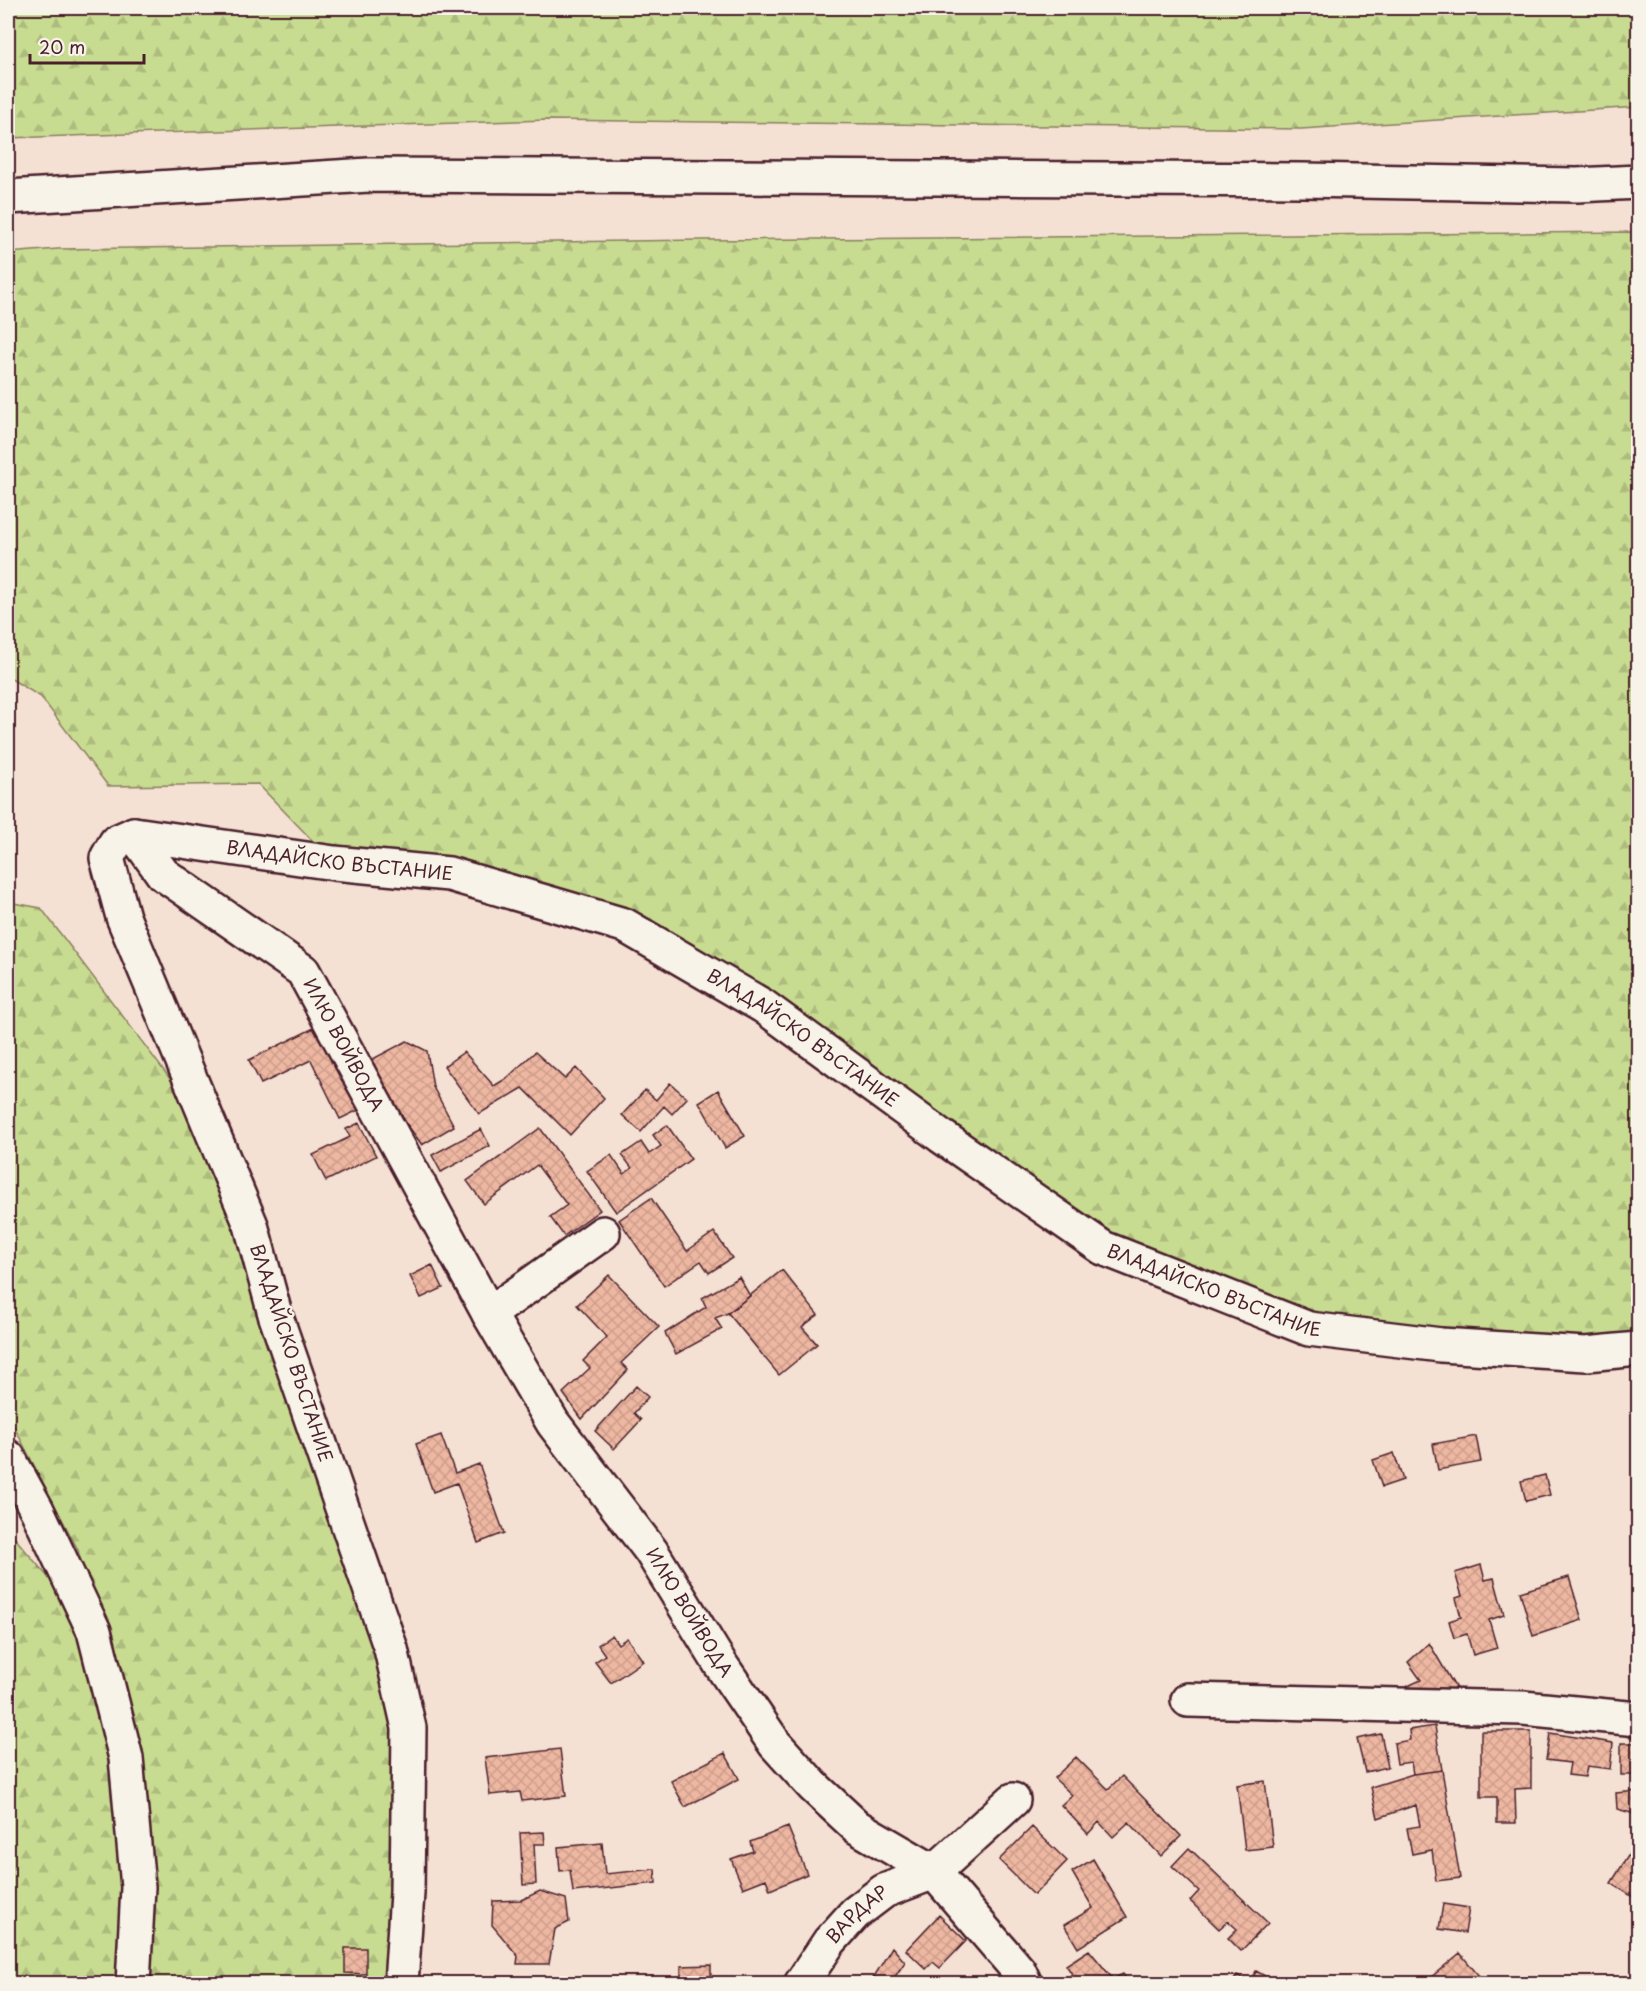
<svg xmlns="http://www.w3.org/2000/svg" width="1646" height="1991" font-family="'Playpen Sans',sans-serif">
<defs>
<pattern id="forest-firs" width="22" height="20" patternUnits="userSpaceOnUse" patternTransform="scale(1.5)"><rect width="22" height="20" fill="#c8dc91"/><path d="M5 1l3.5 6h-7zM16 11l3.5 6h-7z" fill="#adbc7d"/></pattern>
<pattern id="building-cross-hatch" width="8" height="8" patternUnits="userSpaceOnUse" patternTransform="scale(1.5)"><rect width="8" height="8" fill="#edb7a1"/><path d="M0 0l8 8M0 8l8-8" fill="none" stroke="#cd9d8b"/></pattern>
</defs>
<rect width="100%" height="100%" fill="#f4e1d3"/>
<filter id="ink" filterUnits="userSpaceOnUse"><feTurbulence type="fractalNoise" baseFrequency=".0167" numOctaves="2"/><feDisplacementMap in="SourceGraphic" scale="12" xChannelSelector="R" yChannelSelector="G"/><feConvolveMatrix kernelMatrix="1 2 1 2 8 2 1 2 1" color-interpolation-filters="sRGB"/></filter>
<g filter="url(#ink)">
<!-- forest -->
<path fill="url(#forest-firs)" stroke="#897e5e" stroke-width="1.5" d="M8 8H1638V107L1301 129 547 120 8 138Z
M1638 232V1349L1309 1329 1103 1248 624 925 334 863 258 784 108 786 41 697 8 677V253L58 249 701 240Z
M8 902 41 908 217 1141 391 1649 401 1983H8V1530L94 1631 116 1716 78 1550 8 1415Z"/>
<!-- building -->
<path fill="url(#building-cross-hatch)" stroke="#4a1f2b" stroke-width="1.5" d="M324 1023 365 1107 340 1119 311 1060 261 1084 249 1060Z
M407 1041 427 1051 433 1087 454 1126 422 1145 396 1109 369 1061Z
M464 1052 494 1086 507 1078 535 1052 565 1079 576 1068 604 1098 570 1135 523 1088 479 1114 444 1066Z
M670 1083 687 1098 672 1114 664 1106 641 1132 622 1115 645 1090 656 1100Z
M718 1090 745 1136 725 1148 699 1102Z
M359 1123 376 1156 326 1181 313 1155 350 1137 346 1129Z
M667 1125 691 1159 616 1212 587 1171 611 1155 624 1174 632 1168 622 1155 641 1142 649 1154 661 1146 653 1135Z
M540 1128 600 1210 564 1236 550 1217 567 1205 537 1165 484 1204 467 1181Z
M481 1129 490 1146 441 1172 432 1155Z
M651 1198 687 1251 714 1232 732 1258 709 1273 701 1261 664 1286 619 1220Z
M432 1265 443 1288 421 1298 410 1276Z
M782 1270 818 1315 802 1327 817 1344 779 1375 728 1313Z
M609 1275 659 1327 621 1363 628 1370 582 1419 563 1393 590 1368 583 1361 607 1337 577 1305Z
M739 1277 750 1296 728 1313 715 1318 722 1329 676 1354 665 1333 706 1307 702 1298Z
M636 1386 648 1397 634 1413 641 1420 614 1449 595 1431Z
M441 1435 455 1473 479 1464 504 1533 478 1543 457 1483 433 1492 416 1444Z
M1476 1436 1481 1462 1438 1470 1433 1444Z
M1394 1453 1403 1480 1382 1487 1373 1460Z
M1545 1475 1550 1495 1526 1501 1521 1481Z
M1481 1565 1485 1580 1494 1578 1504 1615 1489 1620 1497 1648 1473 1655 1467 1634 1454 1638 1449 1621 1461 1617 1456 1598 1462 1596 1455 1573Z
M1569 1577 1582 1620 1533 1636 1520 1592Z
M612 1635 618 1644 627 1638 643 1661 611 1683 595 1662 605 1655 598 1645Z
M1429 1643 1464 1702 1397 1691 1421 1680 1408 1662Z
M1435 1726 1442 1770 1413 1774 1411 1762 1397 1764 1394 1743 1410 1740 1409 1730Z
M1481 1731H1531V1788L1515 1789 1516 1823H1497V1797H1481Z
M1550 1733 1613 1743 1610 1769 1587 1766 1585 1777 1568 1775 1570 1763 1546 1760Z
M1381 1734 1388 1767 1365 1772 1357 1739Z
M1621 1743H1638V1775H1621Z
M560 1749 566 1796 522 1801 520 1792 490 1795 485 1758Z
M725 1753 739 1779 685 1807 671 1781Z
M1076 1757 1108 1789 1122 1776 1181 1836 1161 1856 1129 1822 1113 1837 1099 1822 1088 1834 1061 1805 1072 1795 1054 1778Z
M1442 1770 1460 1878 1436 1881 1432 1850 1412 1854 1407 1828 1420 1826 1416 1805 1378 1818 1371 1787 1413 1774Z
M1265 1781 1273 1847 1245 1850 1237 1785Z
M1638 1791V1815L1617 1809 1616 1793Z
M788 1827 807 1874 770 1890 766 1879 743 1888 731 1859 753 1851 750 1842Z
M1032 1827 1067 1861 1034 1895 999 1860Z
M544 1832 545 1844H534L536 1884 523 1885 520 1833Z
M1638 1840V1895L1636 1899 1611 1883Z
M602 1843 605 1874 655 1869 656 1883 573 1892 570 1870 560 1871 558 1847Z
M1189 1848 1268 1923 1241 1951 1228 1938 1237 1929 1228 1921 1219 1929 1190 1901 1199 1891 1172 1866Z
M1093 1859 1127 1917 1078 1948 1064 1925 1093 1908 1072 1872Z
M540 1891 566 1899 569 1922 555 1929 549 1964H517L518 1956 492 1925 493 1901 521 1900Z
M1443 1904 1469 1908 1465 1933 1439 1929Z
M939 1915 966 1941 940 1968 933 1962 926 1969 906 1950Z
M892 1947 905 1962 890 1984H878L872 1980Z
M345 1948H366V1974L345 1973Z
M1089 1950 1113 1979 1123 1974 1130 1984H1066L1064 1981 1072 1974 1066 1965Z
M1460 1953 1484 1982 1483 1984H1423Z
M711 1965V1980H739V1984H681V1966Z
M1256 1971 1279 1984H1232L1237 1975 1251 1982Z"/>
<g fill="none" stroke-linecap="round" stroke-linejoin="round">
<!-- minor casing -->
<g stroke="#4a1f2b" stroke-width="38">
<g id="minor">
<path d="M8 197 369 175 1303 180 1577 185 1638 182"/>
<path id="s1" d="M134 834 163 874 303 971 489 1314 553 1423 651 1551 721 1665 775 1744 813 1786 857 1827 934 1872 1019 1971 1025 1984"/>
<path d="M489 1314 603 1233"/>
<path d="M8 1457 37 1510 94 1631 126 1758 138 1887 133 1984"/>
<path d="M1188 1700 1523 1708 1638 1719"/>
<path id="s2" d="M401 1984 407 1893 409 1728 391 1649 275 1314 251 1225 123 917 107 858 116 842 134 834 334 863 449 874 624 925 763 1006 941 1136 1103 1248 1309 1329 1441 1345 1586 1354 1638 1349"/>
<path id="s3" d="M801 1984 829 1942 855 1913 884 1891 934 1872 1013 1800"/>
</g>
</g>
<!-- minor -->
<use href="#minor" stroke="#f7f3e8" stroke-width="33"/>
</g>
</g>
<g text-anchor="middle" stroke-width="5" stroke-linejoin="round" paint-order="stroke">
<!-- street labels -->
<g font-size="18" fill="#4a1f2b" stroke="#f7f3e8">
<text dy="6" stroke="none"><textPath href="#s2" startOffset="1424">ВЛАДАЙСКО ВЪСТАНИЕ</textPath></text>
<text dy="6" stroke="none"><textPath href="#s2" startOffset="1928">ВЛАДАЙСКО ВЪСТАНИЕ</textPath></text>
<text dy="6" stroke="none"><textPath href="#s1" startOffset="304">ИЛЮ ВОЙВОДА</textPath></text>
<text dy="6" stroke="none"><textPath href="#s2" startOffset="2414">ВЛАДАЙСКО ВЪСТАНИЕ</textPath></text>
<text transform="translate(291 1353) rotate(72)" y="6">ВЛАДАЙСКО ВЪСТАНИЕ</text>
<text dy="6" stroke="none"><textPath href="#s1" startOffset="970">ИЛЮ ВОЙВОДА</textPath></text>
<text dy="6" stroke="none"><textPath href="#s3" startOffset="90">ВАРДАР</textPath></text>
</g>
</g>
<!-- margin -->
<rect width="1646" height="1991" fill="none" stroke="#f7f3e8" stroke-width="30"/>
<rect x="15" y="15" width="1616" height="1961" fill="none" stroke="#4a1f2b" stroke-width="2" filter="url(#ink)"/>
<!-- scale -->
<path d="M30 54v9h114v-9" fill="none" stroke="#4a1f2b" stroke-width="3"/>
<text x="39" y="54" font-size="18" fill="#4a1f2b" stroke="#f7f3e8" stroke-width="4.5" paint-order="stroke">20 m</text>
</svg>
